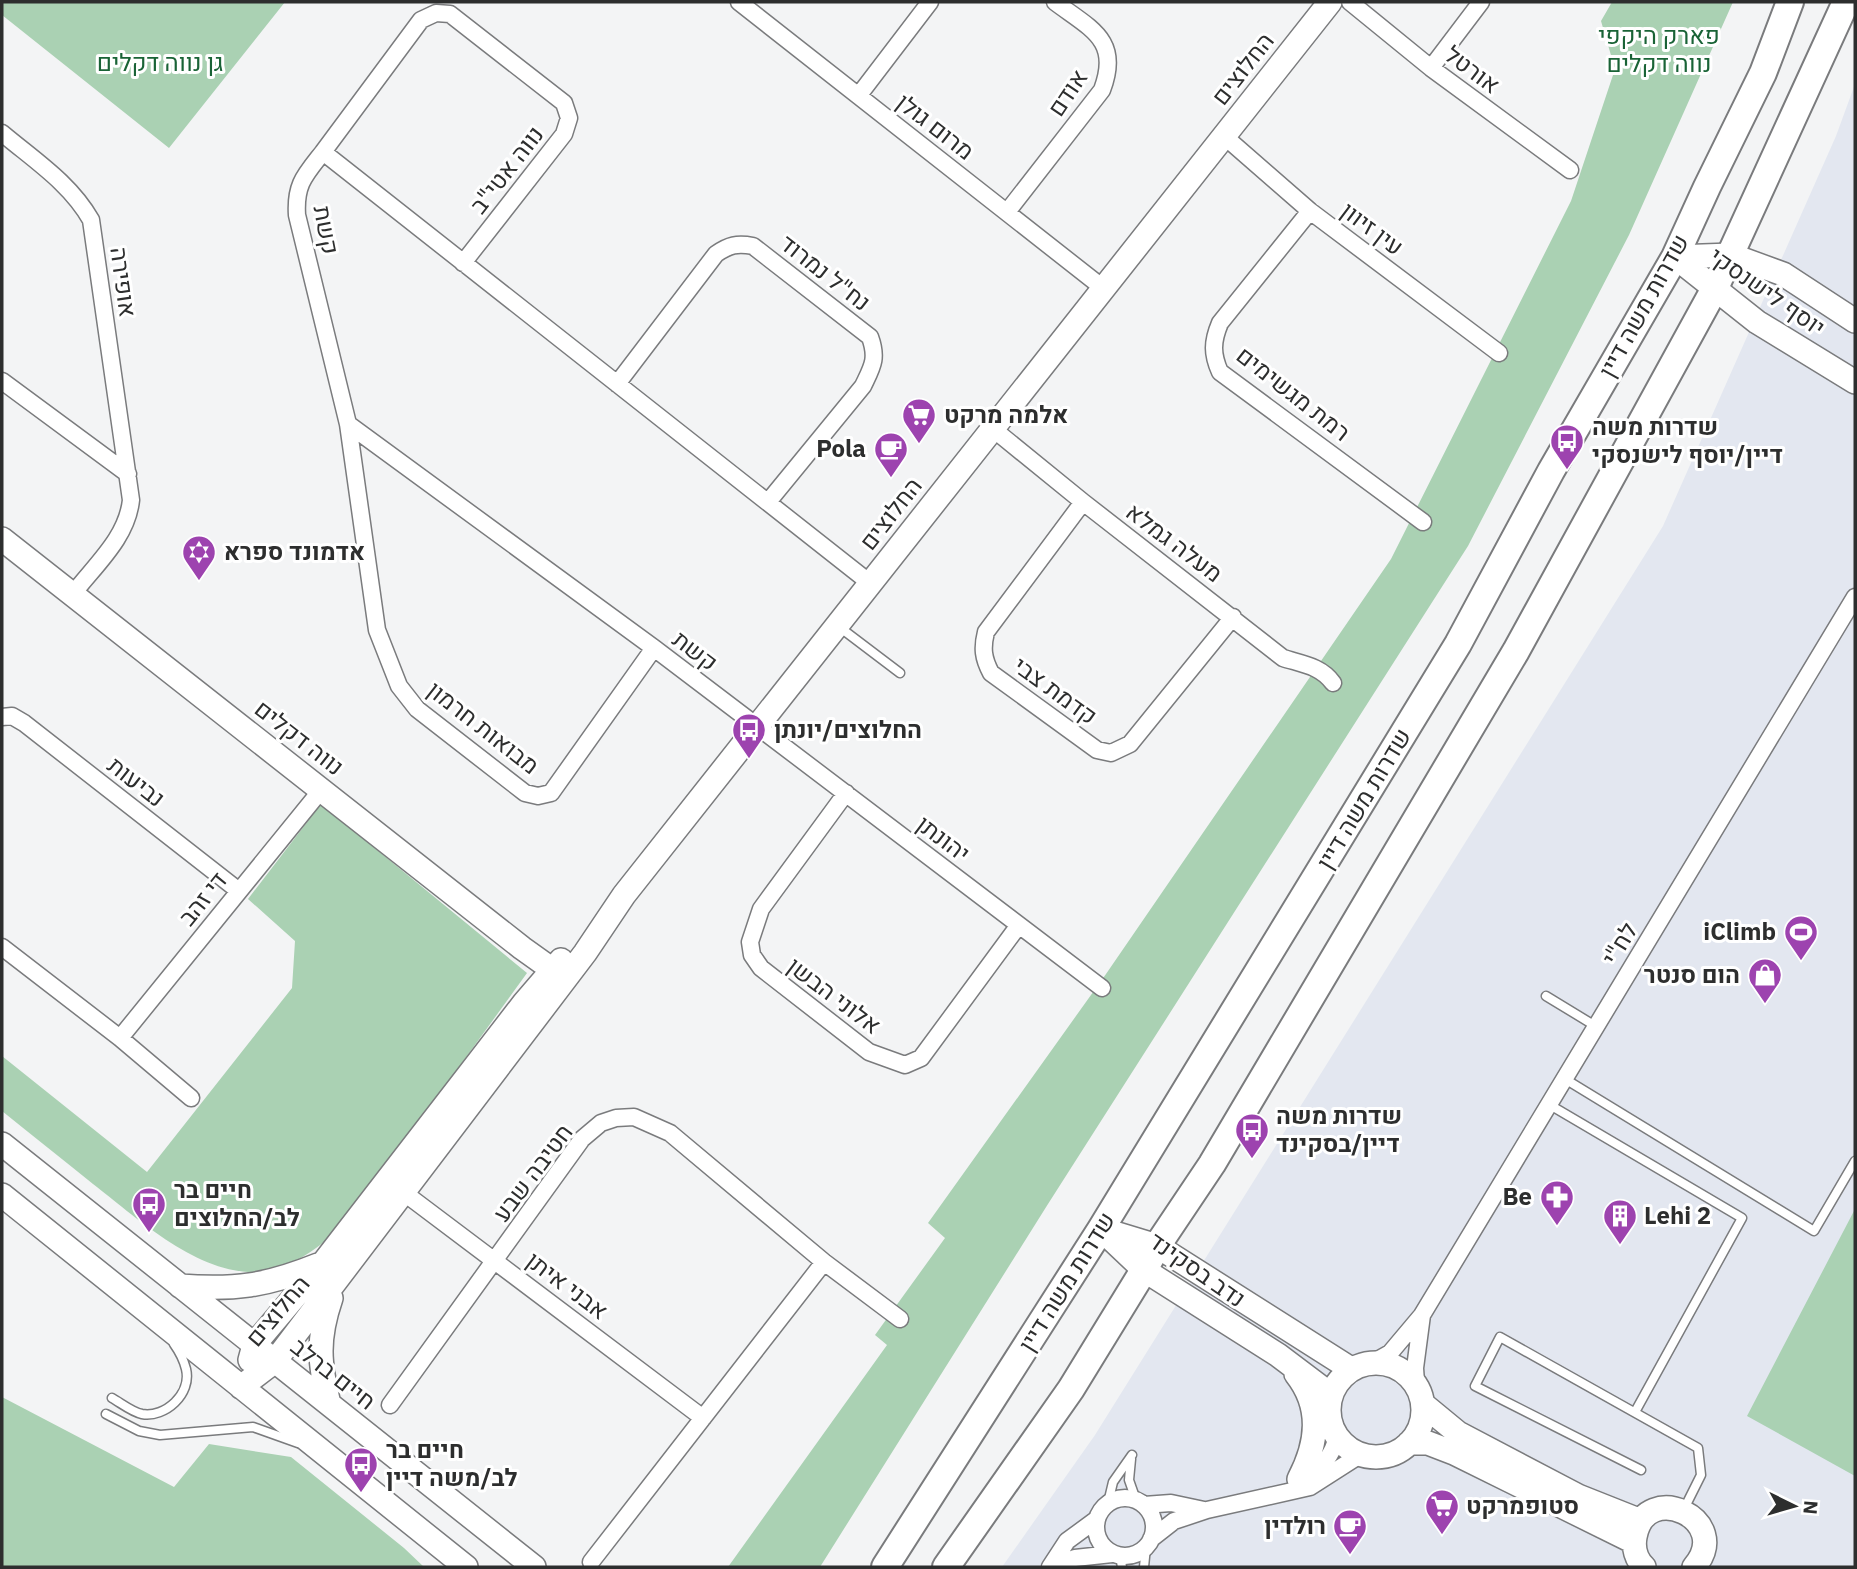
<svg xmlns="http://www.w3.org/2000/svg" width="1857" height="1569" font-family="'IBM Plex Sans',Heebo,sans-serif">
<rect width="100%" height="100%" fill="#f3f4f5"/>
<!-- built -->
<path fill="#e3e7f0" d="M1855 84V1567H1002L1095 1435 1663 526 1836 136Z"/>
<!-- green -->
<path fill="#aad1b3" d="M2 2H285L169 148 2 15Z
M1612 2H1733L1629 235 1468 546 1048 1204 820 1567H728L887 1345 875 1335 945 1238 928 1223 1106 974 1391 559 1571 201 1615 69 1601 21Z
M321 804 527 973 349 1219C328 1240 305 1260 275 1269 210 1287 140 1220 93 1184 63 1160 32 1135 2 1111V1056L147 1172 292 988 295 941 248 899Z
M1855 1209V1476L1747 1416Z
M2 1397 174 1487 209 1444 291 1457 404 1548 424 1567H2Z"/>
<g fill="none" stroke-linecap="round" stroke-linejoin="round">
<!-- lane casing -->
<g stroke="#7a7b7d" stroke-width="11">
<path id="lane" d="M838 626 900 673
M1546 996 1597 1027
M1565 1079 1814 1231 1855 1161
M1550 1105 1742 1218 1635 1412
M112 1398C121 1403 132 1412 142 1414 165 1418 192 1394 186 1369 184 1361 179 1351 174 1344
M106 1414 139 1431 160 1435 253 1427 298 1443
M1131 1459 1129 1480 1136 1500
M1641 1470 1475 1386 1500 1337 1698 1448 1701 1475 1683 1511
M1108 1503 1113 1482 1132 1455
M1120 1556 1122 1567
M1144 1567 1146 1547"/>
</g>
<!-- street casing -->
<g stroke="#7a7b7d" stroke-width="19">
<path id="street" d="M739 2 1103 288
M1350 2 1431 68 1570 170
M1431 68 1481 2
M859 95 930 2
M2 133C34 160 70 183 91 220L131 500C127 538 95 565 73 594
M1224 136 1310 211 1499 353
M323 152 421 20 436 13 450 14 564 103 569 118 564 134 463 263
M1310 211 1220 323C1212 342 1212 354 1220 372L1423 522
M1007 212 1102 90C1121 40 1091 29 1055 2
M2 381 128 474
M617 384 716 254C729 245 737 243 753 246L870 337C878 359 872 367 863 386L768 502
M348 424 377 630 399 686 417 709 525 793 538 796 551 793 654 648
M992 428 1083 502 1283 658C1302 664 1321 666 1333 683
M1083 502 986 632C982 648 983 658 991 673L1097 750 1111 753 1130 744 1233 617
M870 583 323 152C305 175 295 184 297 215L348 424 654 648 1102 988
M2 717 12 716 24 723 239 891
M846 793 761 909 750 942 752 955 761 968 869 1052 905 1065 921 1058 1019 925
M2 947 120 1038 191 1098
M120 1038 322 789
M403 1192 703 1418
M1374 1362 1390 1353 1422 1315 1855 597
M1416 1383 1415 1368 1422 1315
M390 1405 582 1139 601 1123 616 1118 634 1117 670 1133 824 1262 900 1319
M1299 1479C1320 1466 1331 1462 1337 1436
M1096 1527a29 29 0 1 1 58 0a29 29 0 1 1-58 0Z
M1144 1505 1171 1503 1204 1510
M1151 1539 1174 1521 1207 1510 1310 1487 1360 1455
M591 1562 824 1262
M1050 1567 1067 1541 1097 1519
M1052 1567 1075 1558 1112 1554"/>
</g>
<!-- secondary casing -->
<g stroke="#7a7b7d" stroke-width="26">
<path id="secondary" d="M1675 257 1757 322 1855 382
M1675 257 1731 255 1783 274 1855 321
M2 539 522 948 564 978
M2 1144 534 1567
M2 1195 466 1567
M1101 1229 1157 1246 1351 1369
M1107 1235 1144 1270 1278 1355 1331 1395
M180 1286C235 1290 266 1286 318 1265
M250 1360 254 1345 324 1262 524 1003 561 960
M1329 1410a47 47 0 1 1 94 0a47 47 0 1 1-94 0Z
M1296 1374C1322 1407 1318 1443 1299 1479
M241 1387 275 1361 585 953 624 895 1330 2
M329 1404C319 1363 317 1339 331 1298
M1424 1405 1458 1433 1578 1496 1641 1521
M1409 1443H1428L1454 1453 1634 1542
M1644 1567C1636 1559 1633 1548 1635 1537 1645 1478 1735 1520 1694 1567"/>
</g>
<!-- primary casing -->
<g stroke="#7a7b7d" stroke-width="30">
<path id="primary" d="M885 1567 1101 1229 1458 644 1551 471 1675 257 1707 187 1763 73 1790 2
M946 1567 1071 1389 1144 1270 1157 1246 1212 1164 1516 651 1714 290 1846 2"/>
</g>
<!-- lane -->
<use href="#lane" stroke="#fff" stroke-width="8"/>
<!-- street -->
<use href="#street" stroke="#fff" stroke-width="16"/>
<!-- secondary -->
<use href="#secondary" stroke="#fff" stroke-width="23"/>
<!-- primary -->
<use href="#primary" stroke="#fff" stroke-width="26"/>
</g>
<!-- icons -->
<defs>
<g id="supermarket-pin" transform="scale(1.75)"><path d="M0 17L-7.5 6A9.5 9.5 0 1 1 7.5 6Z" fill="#9d43af" stroke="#fff"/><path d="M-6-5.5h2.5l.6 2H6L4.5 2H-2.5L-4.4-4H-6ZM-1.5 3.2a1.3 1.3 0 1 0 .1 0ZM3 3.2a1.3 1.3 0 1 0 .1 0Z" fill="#fff"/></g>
<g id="bus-pin" transform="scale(1.75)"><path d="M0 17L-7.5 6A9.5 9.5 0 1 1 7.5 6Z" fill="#9d43af" stroke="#fff"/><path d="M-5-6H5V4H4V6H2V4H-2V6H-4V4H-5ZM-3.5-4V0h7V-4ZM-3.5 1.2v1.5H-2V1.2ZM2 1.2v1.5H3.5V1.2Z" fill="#fff"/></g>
<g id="cafe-pin" transform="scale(1.75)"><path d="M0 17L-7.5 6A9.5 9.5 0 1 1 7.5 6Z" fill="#9d43af" stroke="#fff"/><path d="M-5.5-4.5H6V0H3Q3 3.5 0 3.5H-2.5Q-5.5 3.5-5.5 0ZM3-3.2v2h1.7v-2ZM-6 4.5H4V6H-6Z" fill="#fff"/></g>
<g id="synagogue-pin" transform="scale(1.75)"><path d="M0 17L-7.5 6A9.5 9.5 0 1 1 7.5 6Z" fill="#9d43af" stroke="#fff"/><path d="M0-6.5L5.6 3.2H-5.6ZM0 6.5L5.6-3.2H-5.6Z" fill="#fff"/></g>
<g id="stadium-pin" transform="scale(1.75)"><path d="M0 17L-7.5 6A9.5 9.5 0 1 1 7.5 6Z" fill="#9d43af" stroke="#fff"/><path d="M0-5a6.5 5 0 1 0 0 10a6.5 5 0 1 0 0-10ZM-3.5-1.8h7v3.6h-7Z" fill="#fff"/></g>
<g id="shop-pin" transform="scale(1.75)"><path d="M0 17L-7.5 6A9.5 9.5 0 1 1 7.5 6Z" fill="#9d43af" stroke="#fff"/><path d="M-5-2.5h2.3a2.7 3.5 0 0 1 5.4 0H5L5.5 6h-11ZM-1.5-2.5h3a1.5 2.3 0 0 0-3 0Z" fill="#fff"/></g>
<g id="pharmacy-pin" transform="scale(1.75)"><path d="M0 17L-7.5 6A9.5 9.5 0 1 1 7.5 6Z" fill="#9d43af" stroke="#fff"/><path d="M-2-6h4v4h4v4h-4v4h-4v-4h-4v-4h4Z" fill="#fff"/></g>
<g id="building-pin" transform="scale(1.75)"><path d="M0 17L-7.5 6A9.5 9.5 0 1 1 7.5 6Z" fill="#9d43af" stroke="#fff"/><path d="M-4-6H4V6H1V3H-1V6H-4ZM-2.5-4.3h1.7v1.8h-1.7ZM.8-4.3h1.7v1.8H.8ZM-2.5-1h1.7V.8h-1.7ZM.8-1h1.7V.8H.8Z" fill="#fff"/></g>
</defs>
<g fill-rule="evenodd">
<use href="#supermarket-pin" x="919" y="415"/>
<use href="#bus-pin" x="1567" y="441"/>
<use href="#cafe-pin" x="891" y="449"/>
<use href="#synagogue-pin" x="199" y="552"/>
<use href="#bus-pin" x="749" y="730"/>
<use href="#stadium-pin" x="1801" y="932"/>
<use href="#shop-pin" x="1765" y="975"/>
<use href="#bus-pin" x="1252" y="1130"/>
<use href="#pharmacy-pin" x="1557" y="1197"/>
<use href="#bus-pin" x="149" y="1204"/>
<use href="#building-pin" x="1620" y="1216"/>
<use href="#bus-pin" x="361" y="1464"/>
<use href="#supermarket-pin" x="1442" y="1506"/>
<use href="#cafe-pin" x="1350" y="1526"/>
</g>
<g text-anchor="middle" stroke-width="6" stroke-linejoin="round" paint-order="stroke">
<!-- park labels -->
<g font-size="24" fill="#196336" stroke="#fff">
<text x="1659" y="44">פארק היקפי<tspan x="1659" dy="28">נווה דקלים</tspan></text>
<text x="160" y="71">גן נווה דקלים</text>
</g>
<!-- street labels -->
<g font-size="24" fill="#2d2e2e" stroke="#fff">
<text transform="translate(1243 69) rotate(-52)" y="8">החלוצים</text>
<text transform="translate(1472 70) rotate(37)" y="8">אורטל</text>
<text transform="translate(1068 93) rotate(-56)" y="8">אודם</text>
<text transform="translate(935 127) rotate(38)" y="8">מרום גולן</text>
<text transform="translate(507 170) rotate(-52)" y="8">נווה אטי"ב</text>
<text transform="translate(1372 229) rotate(37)" y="8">עין זיוון</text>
<text transform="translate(326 230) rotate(79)" y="8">קשת</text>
<text transform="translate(825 273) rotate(38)" y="8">נח"ל נמרוד</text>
<text transform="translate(123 282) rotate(82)" y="8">אופירה</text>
<text transform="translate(1767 292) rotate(35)" y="8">יוסף לישנסקי</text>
<text transform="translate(1644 306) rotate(-61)" y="8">שדרות משה דיין</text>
<text transform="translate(1293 394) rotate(38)" y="8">רמת מגשימים</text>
<text transform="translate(891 514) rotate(-52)" y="8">החלוצים</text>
<text transform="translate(1174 543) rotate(37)" y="8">מעלה גמלא</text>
<text transform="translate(695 651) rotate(37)" y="8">קשת</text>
<text transform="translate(1055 691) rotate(36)" y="8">קדמת צבי</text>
<text transform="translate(483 728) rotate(38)" y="8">מבואות חרמון</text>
<text transform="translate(299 738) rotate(38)" y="8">נווה דקלים</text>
<text transform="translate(136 782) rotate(38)" y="8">נביעות</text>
<text transform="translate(1364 799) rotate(-59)" y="8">שדרות משה דיין</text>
<text transform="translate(943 839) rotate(37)" y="8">יהונתן</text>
<text transform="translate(203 899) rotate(-51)" y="8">די זהב</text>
<text transform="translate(1620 944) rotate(-59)" y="8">לח"י</text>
<text transform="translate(834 996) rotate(37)" y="8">אלוני הבשן</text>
<text transform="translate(533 1173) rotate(-53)" y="8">חטיבה שבע</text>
<text transform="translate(1197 1270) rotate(35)" y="8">נדב בסקינד</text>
<text transform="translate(1067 1282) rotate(-58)" y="8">שדרות משה דיין</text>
<text transform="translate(567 1286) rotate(37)" y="8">אבני איתן</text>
<text transform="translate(278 1311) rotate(-50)" y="8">החלוצים</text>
<text transform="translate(333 1374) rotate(38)" y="8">חיים ברלב</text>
</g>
<!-- poi labels -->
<g font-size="24" font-weight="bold" fill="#2d2e2e" stroke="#fff" text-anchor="start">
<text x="944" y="423">אלמה מרקט</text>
<text x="1592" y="435">שדרות משה<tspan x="1592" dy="28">דיין/יוסף לישנסקי</tspan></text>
<text x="866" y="457" text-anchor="end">Pola</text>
<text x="224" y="560">אדמונד ספרא</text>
<text x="774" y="738">החלוצים/יונתן</text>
<text x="1776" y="940" text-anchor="end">iClimb</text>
<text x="1740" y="983" text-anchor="end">הום סנטר</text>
<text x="1276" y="1124">שדרות משה<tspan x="1276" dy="28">דיין/בסקינד</tspan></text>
<text x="174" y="1198">חיים בר<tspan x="174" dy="28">לב/החלוצים</tspan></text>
<text x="1532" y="1205" text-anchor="end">Be</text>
<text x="1644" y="1224">Lehi 2</text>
<text x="386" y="1458">חיים בר<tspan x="386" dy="28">לב/משה דיין</tspan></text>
<text x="1466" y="1514">סטופמרקט</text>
<text x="1326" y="1534" text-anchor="end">רולדין</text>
</g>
</g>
<!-- border -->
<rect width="1857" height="1569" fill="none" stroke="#2d2e2e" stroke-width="7"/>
<!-- north arrow -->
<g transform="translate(1794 1506) rotate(95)" stroke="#ffffff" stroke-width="5" paint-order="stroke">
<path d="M0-5L12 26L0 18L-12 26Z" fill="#2d2e2e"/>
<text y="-10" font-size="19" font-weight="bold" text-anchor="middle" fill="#2d2e2e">N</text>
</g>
</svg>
